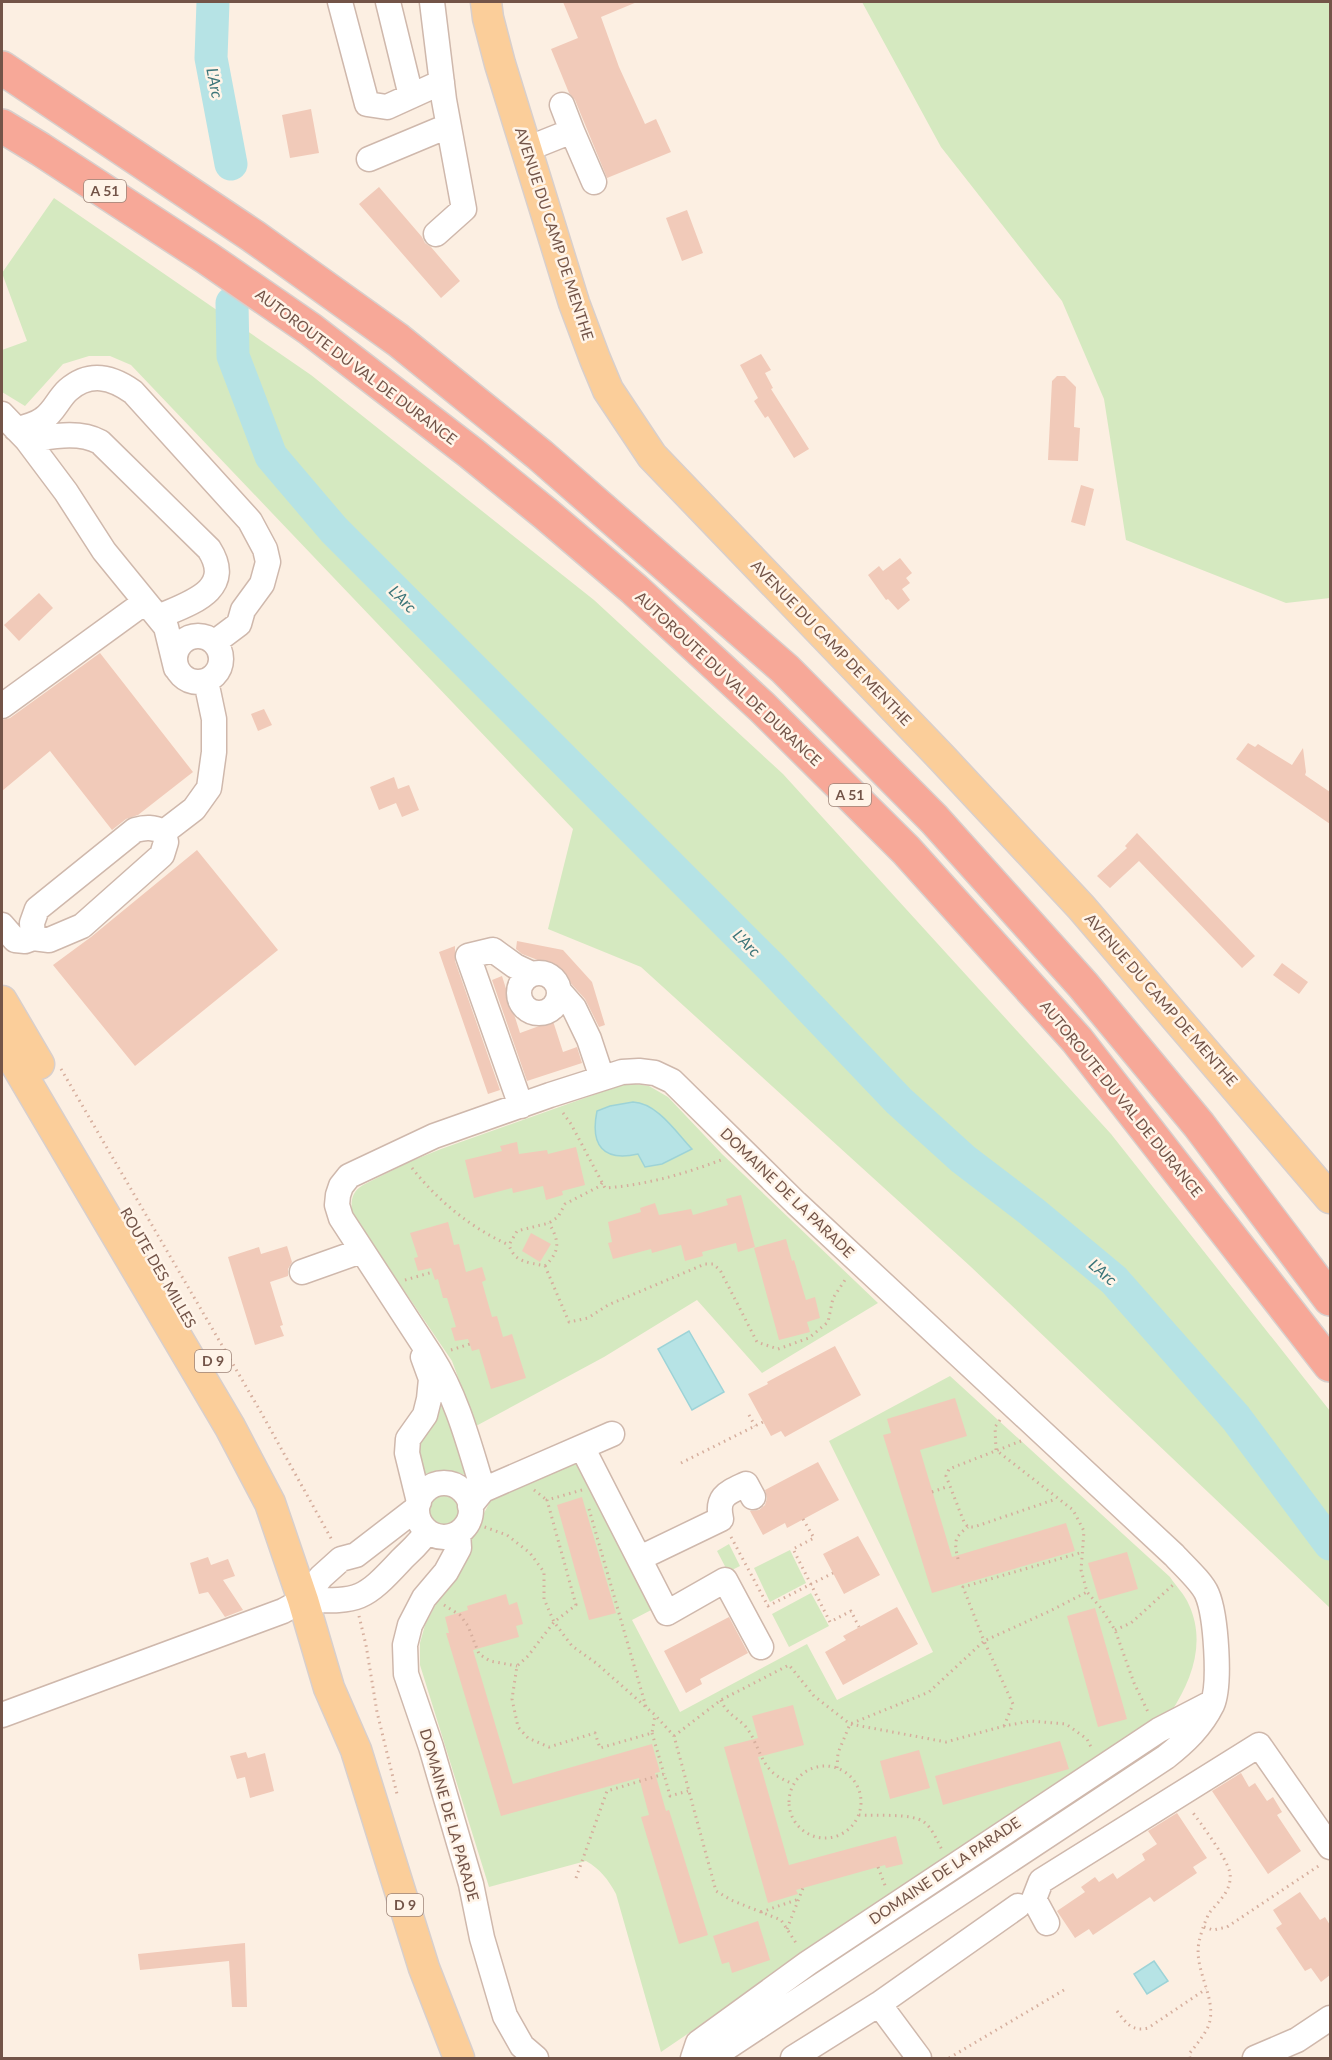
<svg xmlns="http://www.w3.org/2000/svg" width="1332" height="2060" font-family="Lato,sans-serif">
<rect width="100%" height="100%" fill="#fcefe2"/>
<!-- green -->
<path fill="#d5e9c0" d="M862 2H1330V598L1286 603 1126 540 1104 399 1062 301 941 147Z
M54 198 311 375 594 600 783 774 1111 1134 1330 1411V1608L970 1266 641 967 548 929 573 829 131 365 110 356H89L63 364 25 406 2 392V350L27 341 2 273Z
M627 1083 649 1086 668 1097 722 1154 878 1303 762 1373 697 1300 604 1357 476 1426 452 1361 353 1215C350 1203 351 1192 363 1185L409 1162 441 1149Z
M950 1376 1170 1577C1176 1586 1185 1595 1189 1605 1206 1642 1192 1680 1171 1712L915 1879 661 2052 616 1894C608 1879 600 1869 586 1861L489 1887 420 1665V1643L425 1625 492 1498 580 1460 655 1608 632 1620 680 1712 807 1644 837 1700 933 1652 829 1441Z
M443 1400 474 1478C454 1471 442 1465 422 1476L416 1441 434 1424Z
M424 1511a21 21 0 1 1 42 0a21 21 0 1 1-42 0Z
M729 1544 740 1566 728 1572 717 1551Z
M790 1550 806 1583 770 1602 754 1568Z
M811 1593 829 1626 789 1647 772 1614Z"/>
<!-- water -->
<path fill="#b6e3e5" stroke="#9dd3d7" stroke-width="1.5" d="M633 1102C657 1103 676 1132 692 1149L662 1164 645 1167 638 1154C603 1162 590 1145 597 1111L610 1106Z
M689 1331 724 1392 692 1410 658 1349Z
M1154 1961 1168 1981 1147 1994 1134 1974Z"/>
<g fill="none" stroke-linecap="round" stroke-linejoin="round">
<!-- river -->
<path stroke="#b6e3e5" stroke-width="33" d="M213 2 211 58 231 164
M232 303 233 356 271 456 334 530 771 967 899 1101 963 1159 1031 1211 1114 1280 1236 1418 1330 1544"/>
</g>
<!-- building -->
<path fill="#f1cab9" d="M563 2H637L601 17 619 67 645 124 656 119 671 152 607 178 575 100 569 93 551 49 578 38Z
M311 109 319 153 290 158 282 115Z
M379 187 422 237 425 243 431 247 460 281 441 298 359 204Z
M687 210 703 253 682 261 666 218Z
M761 354 771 370 765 373 773 388 771 389 809 449 794 458 768 416 765 418 754 401 758 398 740 365Z
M1057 376H1065L1076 387 1074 427 1080 428 1078 461 1048 460 1052 381Z
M1081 485 1094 489 1085 526 1071 522Z
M900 558 912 573 906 578 910 583 902 589 910 600 898 610 888 599 886 600 868 575 879 566 883 571Z
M39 593 53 608 19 641 4 625Z
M100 653 193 772 138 815 126 819 112 830 50 751 2 791V720L10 718Z
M264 709 272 725 258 731 251 714Z
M1248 743 1255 747 1258 744 1292 765 1303 748 1306 772 1305 775 1330 792V824L1236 759Z
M394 777 398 789 409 785 419 810 402 817 396 803 379 810 370 787Z
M1137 833 1255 956 1242 968 1139 861 1110 888 1097 876 1127 848 1125 846Z
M197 850 278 950 135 1066 53 965 91 937Z
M517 941 563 950 592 982 605 1025 599 1027 585 999 556 967 522 954 516 949Z
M455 946V961L500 1090 488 1094 439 952Z
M1282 963 1308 982 1299 994 1273 975Z
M502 976 520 1033 553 1021 563 1052 577 1047 582 1063 527 1081 492 980Z
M517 1142 519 1154 547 1150 548 1154 576 1147 585 1185 562 1191 563 1195 546 1200 543 1186 513 1193 512 1188 474 1198 465 1160 502 1151 500 1146Z
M741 1195 755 1247 738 1252 736 1243 702 1252 703 1256 685 1261 681 1245 652 1253 651 1249 613 1259 608 1243 612 1242 608 1222 641 1212 640 1208 655 1203 659 1215 691 1209 693 1215 728 1205 726 1199Z
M448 1222 454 1245 459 1244 466 1272 482 1267 486 1280 482 1282 492 1317 497 1316 503 1337 512 1334 526 1378 491 1389 479 1349 472 1351 468 1339 455 1341 451 1328 456 1327 447 1298H443L438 1279 435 1280 431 1268 418 1271 414 1258 418 1257 410 1233Z
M531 1233 551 1244 540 1262 522 1251Z
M786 1239 792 1261 794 1260 806 1300 815 1297 820 1318 807 1322 810 1332 779 1340 754 1248Z
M287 1246 292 1262 288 1269V1276L270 1282 283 1325 280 1326 284 1336 255 1345 228 1257 259 1247 261 1254Z
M835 1346 861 1395 785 1437 781 1431 771 1436 748 1394 768 1384 767 1382Z
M955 1398 967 1436 920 1450 952 1557 1066 1523 1075 1551 932 1593 883 1435 891 1433 887 1419Z
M818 1462 839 1500 787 1528 785 1523 763 1535 750 1511 759 1510 765 1505 767 1498 765 1490Z
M582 1497 616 1613 589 1620 557 1505Z
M858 1536 880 1575 844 1594 823 1554Z
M1127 1552 1138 1589 1099 1600 1088 1563Z
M208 1557 211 1565 228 1559 235 1576 223 1580 243 1610 225 1617 208 1592 199 1594 190 1563Z
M506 1594 509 1605 517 1602 523 1624 516 1626 519 1637 473 1650 513 1784 652 1744 660 1772 655 1773 666 1811 669 1810 708 1935 679 1944 641 1817 649 1815 639 1778 501 1816 446 1633H449L445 1617 468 1610 467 1606Z
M897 1607 918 1644 843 1685 825 1652 846 1640 843 1636Z
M1095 1608 1127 1719 1098 1727 1067 1616Z
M729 1617 748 1653 700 1679 702 1684 686 1693 664 1651Z
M793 1705 804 1745 758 1757 789 1865 896 1836 903 1864 886 1868 885 1865 796 1890 798 1894 768 1903 724 1747 758 1738 752 1716Z
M1060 1741 1069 1769 943 1805 935 1776Z
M919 1750 930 1788 890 1799 880 1761Z
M246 1752 248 1758 265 1753 274 1791 250 1798 245 1777 237 1779 230 1756Z
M1241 1773 1249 1787 1255 1783 1267 1801 1273 1797 1282 1812 1277 1815 1301 1851 1268 1874 1212 1791Z
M1177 1813 1207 1858 1193 1867 1197 1873 1154 1902 1150 1897 1093 1935 1089 1929 1075 1938 1057 1911 1085 1892 1081 1887 1095 1877 1099 1882 1113 1873 1117 1879 1145 1860 1142 1854 1157 1844 1148 1831Z
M1300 1892 1320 1920 1325 1917 1330 1925V1975L1321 1982 1311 1968 1305 1971 1276 1928 1282 1924 1273 1910Z
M758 1921 770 1960 732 1973 729 1962 722 1964 713 1936Z
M245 1943 247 2007H232L229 1961 140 1970 138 1954Z"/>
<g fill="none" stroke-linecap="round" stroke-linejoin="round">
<!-- minor casing -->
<g stroke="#cfb8ac" stroke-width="27">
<path id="minor" d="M340 2 367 104 387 107 442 82
M388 2 411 96
M432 2 444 100 464 209 436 234
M572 131 594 182
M527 149 572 131 562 105
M369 159 448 126
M2 414 27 440 66 492 104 551 166 627 176 668
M16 429C26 427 35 425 43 419 54 412 58 399 68 390 90 371 112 377 133 392L250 521 265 549 268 562 262 584 243 610 239 624 215 642
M27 440C50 437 78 430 100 442L209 549C236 591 187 604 158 617
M175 659a23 23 0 1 1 46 0a23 23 0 1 1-46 0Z
M2 706 145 602
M164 832 194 809 209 788 214 752V719L206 681
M2 925 15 940 25 941 33 938 49 940 82 926 162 855 166 842 164 832C153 827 146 827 135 830L37 909 32 923 33 938
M519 993a20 20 0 1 1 40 0a20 20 0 1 1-40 0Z
M559 991 574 1008 589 1039 602 1078
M521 1106 468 956 493 950 515 966 532 974
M302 1272 361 1251
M583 1449 667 1613 725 1580 761 1647
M417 1510a27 27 0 1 1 54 0a27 27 0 1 1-54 0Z
M483 1490 612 1434
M419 1502 407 1453 408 1439 425 1415 429 1399 431 1379 423 1357
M470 1506 483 1490C469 1444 457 1397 431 1356L341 1218 337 1205 338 1195 341 1186 349 1176 434 1136 550 1095 622 1072 639 1071 655 1073 672 1081 796 1203 1174 1555C1183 1565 1202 1582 1207 1594 1216 1615 1221 1685 1212 1705 1201 1727 1185 1742 1166 1757L711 2058
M458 1533 459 1548 446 1572 424 1598 410 1625 405 1645 406 1674 431 1747 471 1884 482 1938 505 2016 522 2046 536 2058
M640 1558 721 1519C716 1496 727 1493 746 1484L753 1497
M303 1600C360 1601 362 1602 402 1559 411 1550 421 1542 427 1531
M2 1715 283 1611 303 1600 321 1577 341 1559 356 1555 417 1508
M1047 1923 1034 1899 1041 1881 1259 1745 1330 1847
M693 2058 698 2043 808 1963 1159 1730 1213 1702
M793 2058 879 2004
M919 2058 879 2004 1018 1906
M1255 2058 1297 2040 1330 2018"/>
</g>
<!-- major casing -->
<g stroke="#d8cfcc" stroke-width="33">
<path id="major" d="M486 2 488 18 500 64 574 303 595 359 608 390 652 456 942 758 1081 907 1330 1198
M2 1001 39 1064
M2 1041 230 1427 270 1503 303 1600 329 1688 356 1750 424 1968 459 2058"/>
</g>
<!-- highway casing -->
<g stroke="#d8cfcc" stroke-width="36">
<path id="highway" d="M2 68 253 236 398 340 540 455 785 669 934 819 1083 985 1199 1125 1330 1299
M2 126 40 149 207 258 310 329 471 453 546 514 634 589 762 707 906 850 1077 1040 1330 1365"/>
</g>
<!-- path -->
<path stroke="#d6ae9d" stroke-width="3" stroke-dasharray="1.5 4.5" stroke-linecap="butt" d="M61 1069 262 1414 333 1542
M563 1113 571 1124 605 1188C646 1185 684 1174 721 1160
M412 1168C438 1201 471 1228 509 1245
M602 1183 600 1186 565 1204 558 1217 549 1223 517 1231 509 1245C515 1263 528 1262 545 1266L569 1322 588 1318 608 1305 705 1264H713L720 1270 757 1342 778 1349 809 1338 828 1322 833 1298 847 1277
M545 1266C561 1250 559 1241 549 1223
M405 1280 433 1272
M451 1350 470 1344
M749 1415 755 1426
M1000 1420 995 1427 996 1450 1073 1510 1084 1531 1081 1570 1087 1592 1101 1608 1115 1630 1134 1683 1149 1714
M1021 1441 949 1469 946 1476 964 1522 968 1527H974L1056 1499
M681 1463 763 1422
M534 1490 547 1500
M582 1490 547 1500 576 1605 554 1622 528 1656 517 1666 512 1699 518 1727 528 1738 549 1747 595 1733 600 1748 652 1733 655 1715
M932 1492 949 1486
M589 1509 646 1707
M803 1519 814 1538 793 1549 830 1622 851 1611 859 1627
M479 1525 507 1535 530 1553 544 1572V1599L554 1622 572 1646 596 1663 655 1715 674 1736 716 1891 731 1900 781 1920 798 1946
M731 1537 768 1606 833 1573
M958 1559C954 1542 954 1537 968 1527
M444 1605 460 1615 468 1626 479 1654 490 1661 517 1666
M359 1616 366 1645 377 1712 397 1794
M1115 1630 1131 1623 1174 1584
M721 1700C727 1715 736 1716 746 1727 758 1742 760 1764 776 1775 781 1779 787 1781 793 1784
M1004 1726 1013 1704 984 1641 1050 1611 1087 1592
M652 1733 664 1774
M674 1736 721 1700 789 1665 814 1696 850 1724 946 1742 1004 1726 1031 1721 1066 1724 1087 1739 1092 1749
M789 1802a36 36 0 1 1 72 0a36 36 0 1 1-72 0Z
M837 1768 838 1753 850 1724 929 1692 984 1641 963 1587 1083 1552
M859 1815C876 1816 912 1813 924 1822 932 1828 938 1842 942 1850
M878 1867 886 1888
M576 1878 607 1791 664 1774 670 1796 688 1791
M761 1912 799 1899
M1204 1927 1213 1930 1227 1927 1320 1865
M787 1929 803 1888
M1117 2011C1126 2023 1132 2032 1148 2028L1206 1989
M949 2058 1064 1990
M1190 2058 1189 2054C1196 2045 1203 2037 1208 2027 1219 2000 1193 1971 1199 1942 1201 1933 1205 1920 1210 1912 1220 1900 1232 1890 1230 1873 1227 1858 1201 1824 1191 1810"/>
<!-- minor -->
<use href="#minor" stroke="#fff" stroke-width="24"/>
<!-- major -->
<use href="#major" stroke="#fbce9a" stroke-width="30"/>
<!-- highway -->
<use href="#highway" stroke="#f7a898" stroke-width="33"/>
</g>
<g text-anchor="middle" stroke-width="5" stroke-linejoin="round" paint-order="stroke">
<!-- shield labels -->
<g fill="#fff4e8" stroke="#9d8478" stroke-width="1.5">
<rect x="84" y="180" width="42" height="22" rx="4.5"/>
<rect x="829" y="784" width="42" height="22" rx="4.5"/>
<rect x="195" y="1350" width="36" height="22" rx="4.5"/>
<rect x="387" y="1894" width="36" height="22" rx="4.5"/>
</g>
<g font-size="14" font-weight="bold" fill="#735448">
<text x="105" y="196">A 51</text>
<text x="850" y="800">A 51</text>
<text x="213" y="1366">D 9</text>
<text x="405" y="1910">D 9</text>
</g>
<!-- street labels -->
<g font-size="15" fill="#735448" stroke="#fff4e8">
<text transform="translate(554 234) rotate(72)" y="5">AVENUE DU CAMP DE MENTHE</text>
<text transform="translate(356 367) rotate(37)" y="5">AUTOROUTE DU VAL DE DURANCE</text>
<text transform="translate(831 643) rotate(46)" y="5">AVENUE DU CAMP DE MENTHE</text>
<text transform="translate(728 679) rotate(43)" y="5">AUTOROUTE DU VAL DE DURANCE</text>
<text transform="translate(1161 1000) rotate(49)" y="5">AVENUE DU CAMP DE MENTHE</text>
<text transform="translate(1121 1099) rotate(51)" y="5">AUTOROUTE DU VAL DE DURANCE</text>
<text transform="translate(787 1193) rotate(44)" y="5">DOMAINE DE LA PARADE</text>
<text transform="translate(158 1268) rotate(60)" y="5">ROUTE DES MILLES</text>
<text transform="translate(449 1815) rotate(74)" y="5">DOMAINE DE LA PARADE</text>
<text transform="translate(945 1871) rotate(-34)" y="5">DOMAINE DE LA PARADE</text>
</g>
<!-- water labels -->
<g font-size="16" font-style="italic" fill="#3c7579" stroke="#fff4e8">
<text transform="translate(215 83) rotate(79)" y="6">L'Arc</text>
<text transform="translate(403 599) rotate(45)" y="6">L'Arc</text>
<text transform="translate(747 943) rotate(45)" y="6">L'Arc</text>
<text transform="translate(1103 1272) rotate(41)" y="6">L'Arc</text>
</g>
</g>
<!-- border -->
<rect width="1332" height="2060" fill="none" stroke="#735448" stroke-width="6"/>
</svg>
